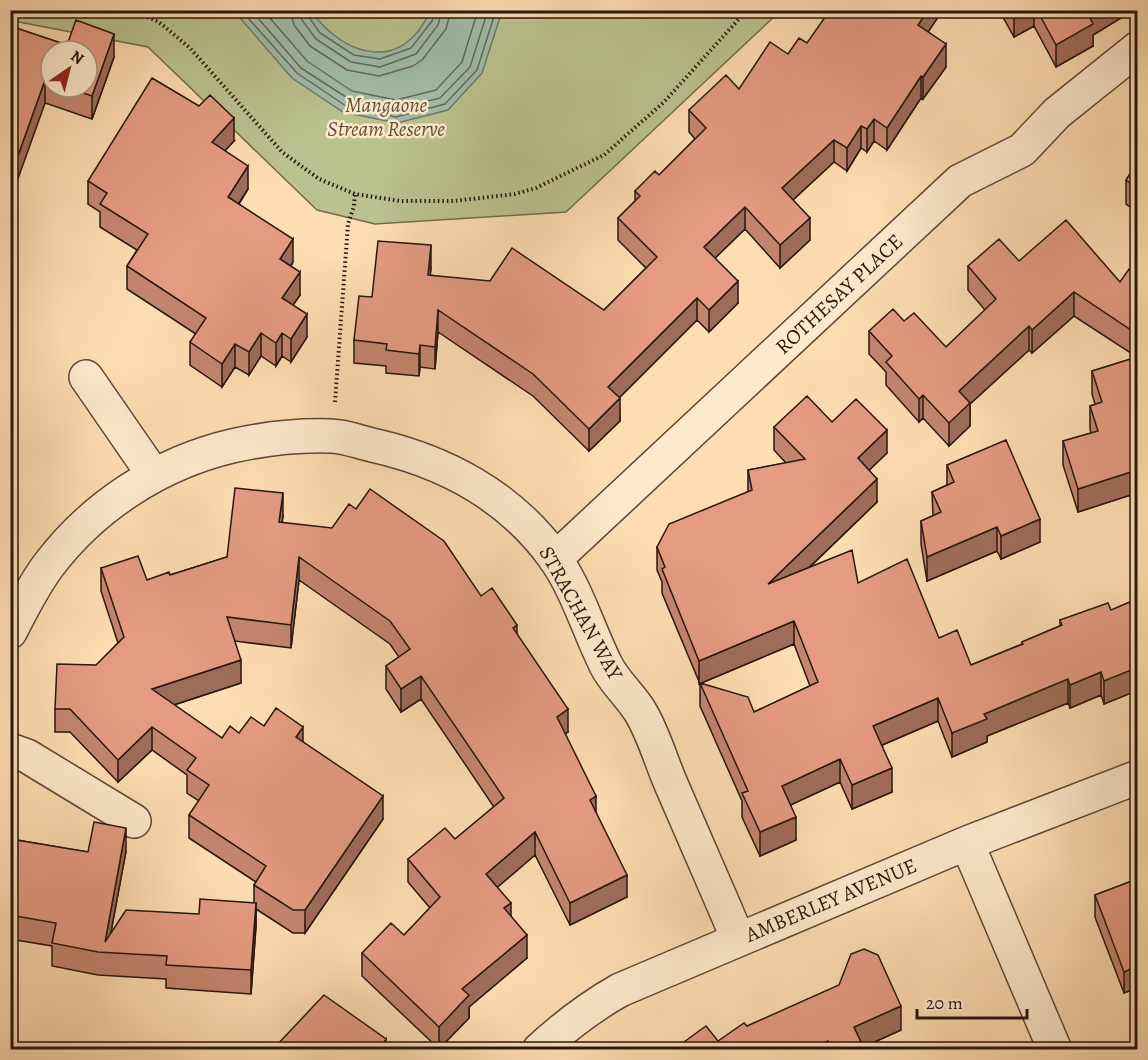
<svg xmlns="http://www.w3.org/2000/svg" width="1148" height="1060" font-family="Alegreya,serif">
<rect width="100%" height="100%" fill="#fdddb1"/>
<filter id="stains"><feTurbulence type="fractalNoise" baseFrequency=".00333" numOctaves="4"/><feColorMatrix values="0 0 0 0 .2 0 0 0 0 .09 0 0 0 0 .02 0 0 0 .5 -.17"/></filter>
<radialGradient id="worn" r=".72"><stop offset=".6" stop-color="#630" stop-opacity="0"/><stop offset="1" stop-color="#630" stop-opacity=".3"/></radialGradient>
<!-- green -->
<path fill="#bac28f" stroke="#706c4e" stroke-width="1.5" d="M10 11H783L777 14 566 212 375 224 317 210 148 47 14 21 11 22Z"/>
<!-- water -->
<path fill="#a0bca8" stroke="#707a6a" stroke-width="1.5" d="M234 11H311C345 58 403 73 430 11H502L482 73 448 110 397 123 343 112 292 78Z"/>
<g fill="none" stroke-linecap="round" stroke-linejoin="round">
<!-- shore -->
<path stroke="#64695b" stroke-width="1.5" d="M241 10 297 73 346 106 396 117 445 104 477 70 496 10
M251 10 301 68 349 99 396 109 440 98 470 67 488 10
M263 10 307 61 352 91 396 100 436 90 462 62 478 10
M290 10 294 25 310 46 347 70 379 76 413 66 422 60 446 29 451 10
M299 10 302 20 316 39 351 62 380 67 416 54 438 25 442 10
M307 10 308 16 320 33 354 55 380 59 411 48 432 21 435 10"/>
<!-- minor casing -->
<g stroke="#5c4837" stroke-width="36">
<path id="minor" d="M86 377 153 474
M555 559 960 181 1022 150 1057 113 1138 48
M10 632C22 609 33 586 48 566 93 506 160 463 232 446 263 439 297 435 330 436 344 436 359 442 372 445 444 461 510 496 554 557 577 589 588 629 606 665 615 683 631 696 641 713 654 735 661 761 671 784 693 835 716 887 738 939
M10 750 27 756 134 821
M967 843 1055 1050
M539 1050C565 1026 590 1007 620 990L967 843 1138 777"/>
</g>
<!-- path -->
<path stroke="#27160e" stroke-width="4" stroke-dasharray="1.5 3" stroke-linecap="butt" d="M131 10 159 22 190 48 282 152 319 179 355 194 400 201H454L515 194 536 188 604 155 664 102 747 10
M335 402 348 224 354 206 355 194"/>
<!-- minor -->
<use href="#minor" stroke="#fee9cc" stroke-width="33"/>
</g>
<!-- wall -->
<path fill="#c4856f" stroke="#27160e" stroke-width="1.5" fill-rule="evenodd" d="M999 10H1134L1093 35V46L1056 67 1034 26 1014 37Z
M10 26 67 45 114 57 92 119 45 103ZM51 51 87 87H51Z
M928 32 946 67 923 99 921 98 887 150 874 141 867 152 861 148 847 171 834 162 793 200 810 240 780 268 745 229 715 258 738 303 709 332 697 320 619 398 620 421 589 451 533 396 438 332 435 369 420 367 419 376 386 373V366L354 363V340L372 297 431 268 430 275 604 310 646 268 618 240V218L635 201V191L659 175 695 139 689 132V110L739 89 788 54 807 43Z
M234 141 225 150 248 189 239 204 293 262 291 266 300 295 293 305 307 337 291 362 282 356 276 366 261 356 249 375 235 367 222 387 190 365V342L196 334 127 289V266L137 250 100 227V212L88 204V181Z
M1137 163V212L1126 204V180Z
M1019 261 1120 282 1137 275V493L1078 512 1063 465V441L1091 433 1090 429V406L1095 404 1092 394V371L1137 357 1074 316 1032 353 1029 350 970 404V426L949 446 923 418 919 422 886 385V372L869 354V331L904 321 946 347 985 310 968 290V266Z
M832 422 887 453 869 470 877 502 810 567 858 583 939 638 971 665 1022 644V642L1060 626V620L1136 674V691L1104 704 1101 695 1070 708 1068 703 987 736V742L952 757 938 721 882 745 892 792 852 809 840 782 790 805 796 840 760 856 742 817V801L700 706V684L662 593V582L657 570V547L748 492V470L786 463 774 450V427ZM794 644 810 686 754 712 701 683Z
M947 465 1040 542 1001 559 997 551 927 581 921 544V521L933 516 932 492 947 485Z
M283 516 282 522 481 596 517 634 568 732 565 733 596 813 627 897 570 925 535 855 497 887 511 916 527 958 469 1007V1018L439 1049 362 976V953L404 935 430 908 408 882V859L455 839 494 807 421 699 401 712 386 689V666L399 657 390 644 299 580 291 648 235 641 241 683 174 705 222 738 264 726 303 742 383 819 305 933H293L256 909V926L251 994 166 988V979L98 975 52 966V946L10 939V839L88 852 126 851 111 932 254 903V885L256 882 189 838V815L199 801 187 793V775L152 750 118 782 70 732H55V709L118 643 101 591V568L147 580 170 575 227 557Z
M1137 879V988L1124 993 1095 917V895Z
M901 1030 861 1048V1050H673L718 1041Z"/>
<!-- shaded-wall -->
<path fill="#a06c5a" stroke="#27160e" stroke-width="1.5" d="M928 10H943L918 47V25Z
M1024 10H1034V26L1014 37V16Z
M1099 10H1134L1093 35V46L1056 67V45L1089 16Z
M114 34V57L92 119V96Z
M946 44V67L923 99V77Z
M921 76V98L887 150V128Z
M45 80V103L10 201V178Z
M234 118V141L212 165V142Z
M874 119V141L867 152V129Z
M861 126V148L847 171V148Z
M834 140V162L782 210V188Z
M248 166V189L228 220V197Z
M745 207V229L704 269V247Z
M810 218V240L780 268V245Z
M293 239V262L280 282V259Z
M431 245V268L428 298V275Z
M300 272V295L282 321V298Z
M738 281V303L709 332V310Z
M1074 292V316L1032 353V330Z
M697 298V320L608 409V387Z
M438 310V332L435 369V347Z
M307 314V337L291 362V339Z
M1029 326V350L970 404V426L949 446V423L959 391Z
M261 333V356L249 375V352Z
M282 333V356L276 366V343Z
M235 344V367L222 387V364Z
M420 345V367L419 376V354Z
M923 395V418L919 422V399Z
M620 398V421L589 451V429Z
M887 430V453L858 481V458Z
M1137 470V493L1078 512V489Z
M877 479V502L768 607V584Z
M283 493V516L279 545V522Z
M1040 519V542L1001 559V536Z
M997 527V551L927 581V557Z
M299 557V580L291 648V625Z
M794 621V644L699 684V661Z
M517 625V648L513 628Z
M1137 651V674H1136V691L1104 704V681L1130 654Z
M241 660V683L152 712V689Z
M1101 672V695L1070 708V685Z
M421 676V699L401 712V689Z
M1068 679V703L987 736V742L952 757V733L984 714Z
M938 698V721L873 749V726Z
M568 709V732L557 739V717Z
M152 727V750L118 782V760Z
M303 727V750L296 737Z
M840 759V782L782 809V786Z
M892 768V792L852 809V785Z
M383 796V819L305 933V910Z
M596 796V819L590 800Z
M796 817V840L760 856V832Z
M126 828V851L107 953 105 942Z
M535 832V855L486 897V874Z
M627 875V897L570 925V903Z
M256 903V926L251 994V970Z
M511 903V926L504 908Z
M527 935V958L469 1007V1018L439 1049V1027L462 989Z
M1137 966V988L1124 993V972Z
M901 1006V1030L861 1048V1050H844L854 1027Z
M386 1039V1050H379Z
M828 1041V1050H808Z"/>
<!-- building -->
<path fill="#e49b81" stroke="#27160e" stroke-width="1.5" d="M830 10H928L918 25 946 44 923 77 921 76 887 128 874 119 867 129 861 126 847 148 834 140 782 188 810 218 780 245 745 207 704 247 738 281 709 310 697 298 608 387 620 398 589 429 533 374 438 310 435 347 420 345 419 354 386 350 387 344 354 340 359 296 372 297 378 241 431 245 428 275 490 281 512 248 604 310 657 257 618 218 640 196 635 191 655 171 659 175 706 128 689 110 726 75 739 89 770 42 788 54 799 38 807 43Z
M1011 10H1024L1014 16Z
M1037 10H1099L1089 16 1093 24 1056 45Z
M76 20 114 34 92 96 66 87H87V51H51V82L45 80 10 178V26L67 45Z
M152 78 199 106 210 95 234 118 212 142 248 166 228 197 293 239 280 259 300 272 282 298 307 314 291 339 282 333 276 343 261 333 249 352 235 344 222 364 190 342 206 318 127 266 148 234 100 204 107 193 88 181Z
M1137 163V188L1126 180Z
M1066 220 1120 282 1129 269 1137 275V334L1074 292 1032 330 1029 326 959 391 970 403 949 423 923 395 919 399 886 362 892 356 869 331 893 309 904 321 914 313 946 347 996 299 968 266 999 239 1019 261Z
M1137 357V470L1078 489 1063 441 1098 431 1090 406 1102 402 1092 371Z
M807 396 832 422 856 399 887 430 858 458 877 479 768 584 852 550 858 583 907 559 939 638 957 630 971 665 1023 644 1022 642 1062 625 1060 620 1108 603 1111 610 1137 599V651L1130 654 1136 668 1104 681 1101 672 1070 685 1068 679 984 714 987 719 952 733 938 698 873 726 892 768 852 785 840 759 782 786 796 817 760 832 742 793 748 791 700 683 748 697 754 712 818 682 794 621 699 661 662 569 665 567 657 547 669 524 752 490 748 470 805 459 774 427Z
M1006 440 1040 519 1001 536 997 527 927 557 921 521 941 512 932 492 954 482 947 465Z
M235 488 283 493 279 522 332 528 349 504 356 509 370 489 444 541 481 596 492 588 517 625 513 628 568 709 557 717 596 796 590 800 627 875 570 903 535 832 486 874 511 903 504 908 527 935 462 989 469 995 439 1027 362 953 391 923 404 935 440 897 408 859 445 828 455 839 504 798 421 676 401 689 386 666 410 649 390 621 299 557 291 625 227 617 241 660 152 689 222 738 230 726 239 733 251 717 264 726 276 708 303 727 296 737 383 796 305 910H293L254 885 266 866 189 815 209 785 187 770 196 758 152 727 118 760 70 709H55L57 664 96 665 124 637 101 568 138 556 147 580 169 572 170 575 227 557Z
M94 822 126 828 105 942 126 910 199 914 200 899 256 903 251 970 166 965 167 956 98 952 52 943 56 923 10 915V839L88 852Z
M1137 879V966L1124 972 1095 895Z
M864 949 878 955 901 1006 854 1027 861 1042 844 1050H832L828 1041 808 1050H673L706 1026 718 1041 744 1023 747 1026 839 985 851 954Z
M324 995 386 1039 379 1050H281L276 1046Z
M968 1046 971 1050H962Z"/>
<g text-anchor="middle" stroke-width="5" stroke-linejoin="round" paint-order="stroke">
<!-- park labels -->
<g font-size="21" font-style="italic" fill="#5a523b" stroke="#fee9cc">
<text x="386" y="112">Mangaone<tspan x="386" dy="24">Stream Reserve</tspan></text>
</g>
<!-- street labels -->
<g font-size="21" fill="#27160e" stroke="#fee9cc">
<text transform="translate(839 294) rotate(-43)" y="7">ROTHESAY PLACE</text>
<text transform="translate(581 613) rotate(61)" y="7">STRACHAN WAY</text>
<text transform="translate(831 900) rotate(-23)" y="7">AMBERLEY AVENUE</text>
</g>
</g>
<!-- margin -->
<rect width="1148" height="1060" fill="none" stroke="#fdddb1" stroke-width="36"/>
<rect x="12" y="12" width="1124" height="1036" fill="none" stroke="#27160e" stroke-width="3"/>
<rect x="18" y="18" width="1112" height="1024" fill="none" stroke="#27160e" stroke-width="1.5"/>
<!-- north arrow -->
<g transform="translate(69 69) rotate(35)"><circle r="28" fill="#fee9cc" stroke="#a89580" stroke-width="1.5"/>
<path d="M0-4.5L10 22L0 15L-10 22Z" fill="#8f2418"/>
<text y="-9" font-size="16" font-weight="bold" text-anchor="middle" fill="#27160e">N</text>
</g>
<!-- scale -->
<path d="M917 1009v9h110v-9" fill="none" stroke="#27160e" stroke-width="3"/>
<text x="926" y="1009" font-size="18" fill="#27160e" stroke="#fee9cc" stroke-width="4.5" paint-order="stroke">20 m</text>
<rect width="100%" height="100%" filter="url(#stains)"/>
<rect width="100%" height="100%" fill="url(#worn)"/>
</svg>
